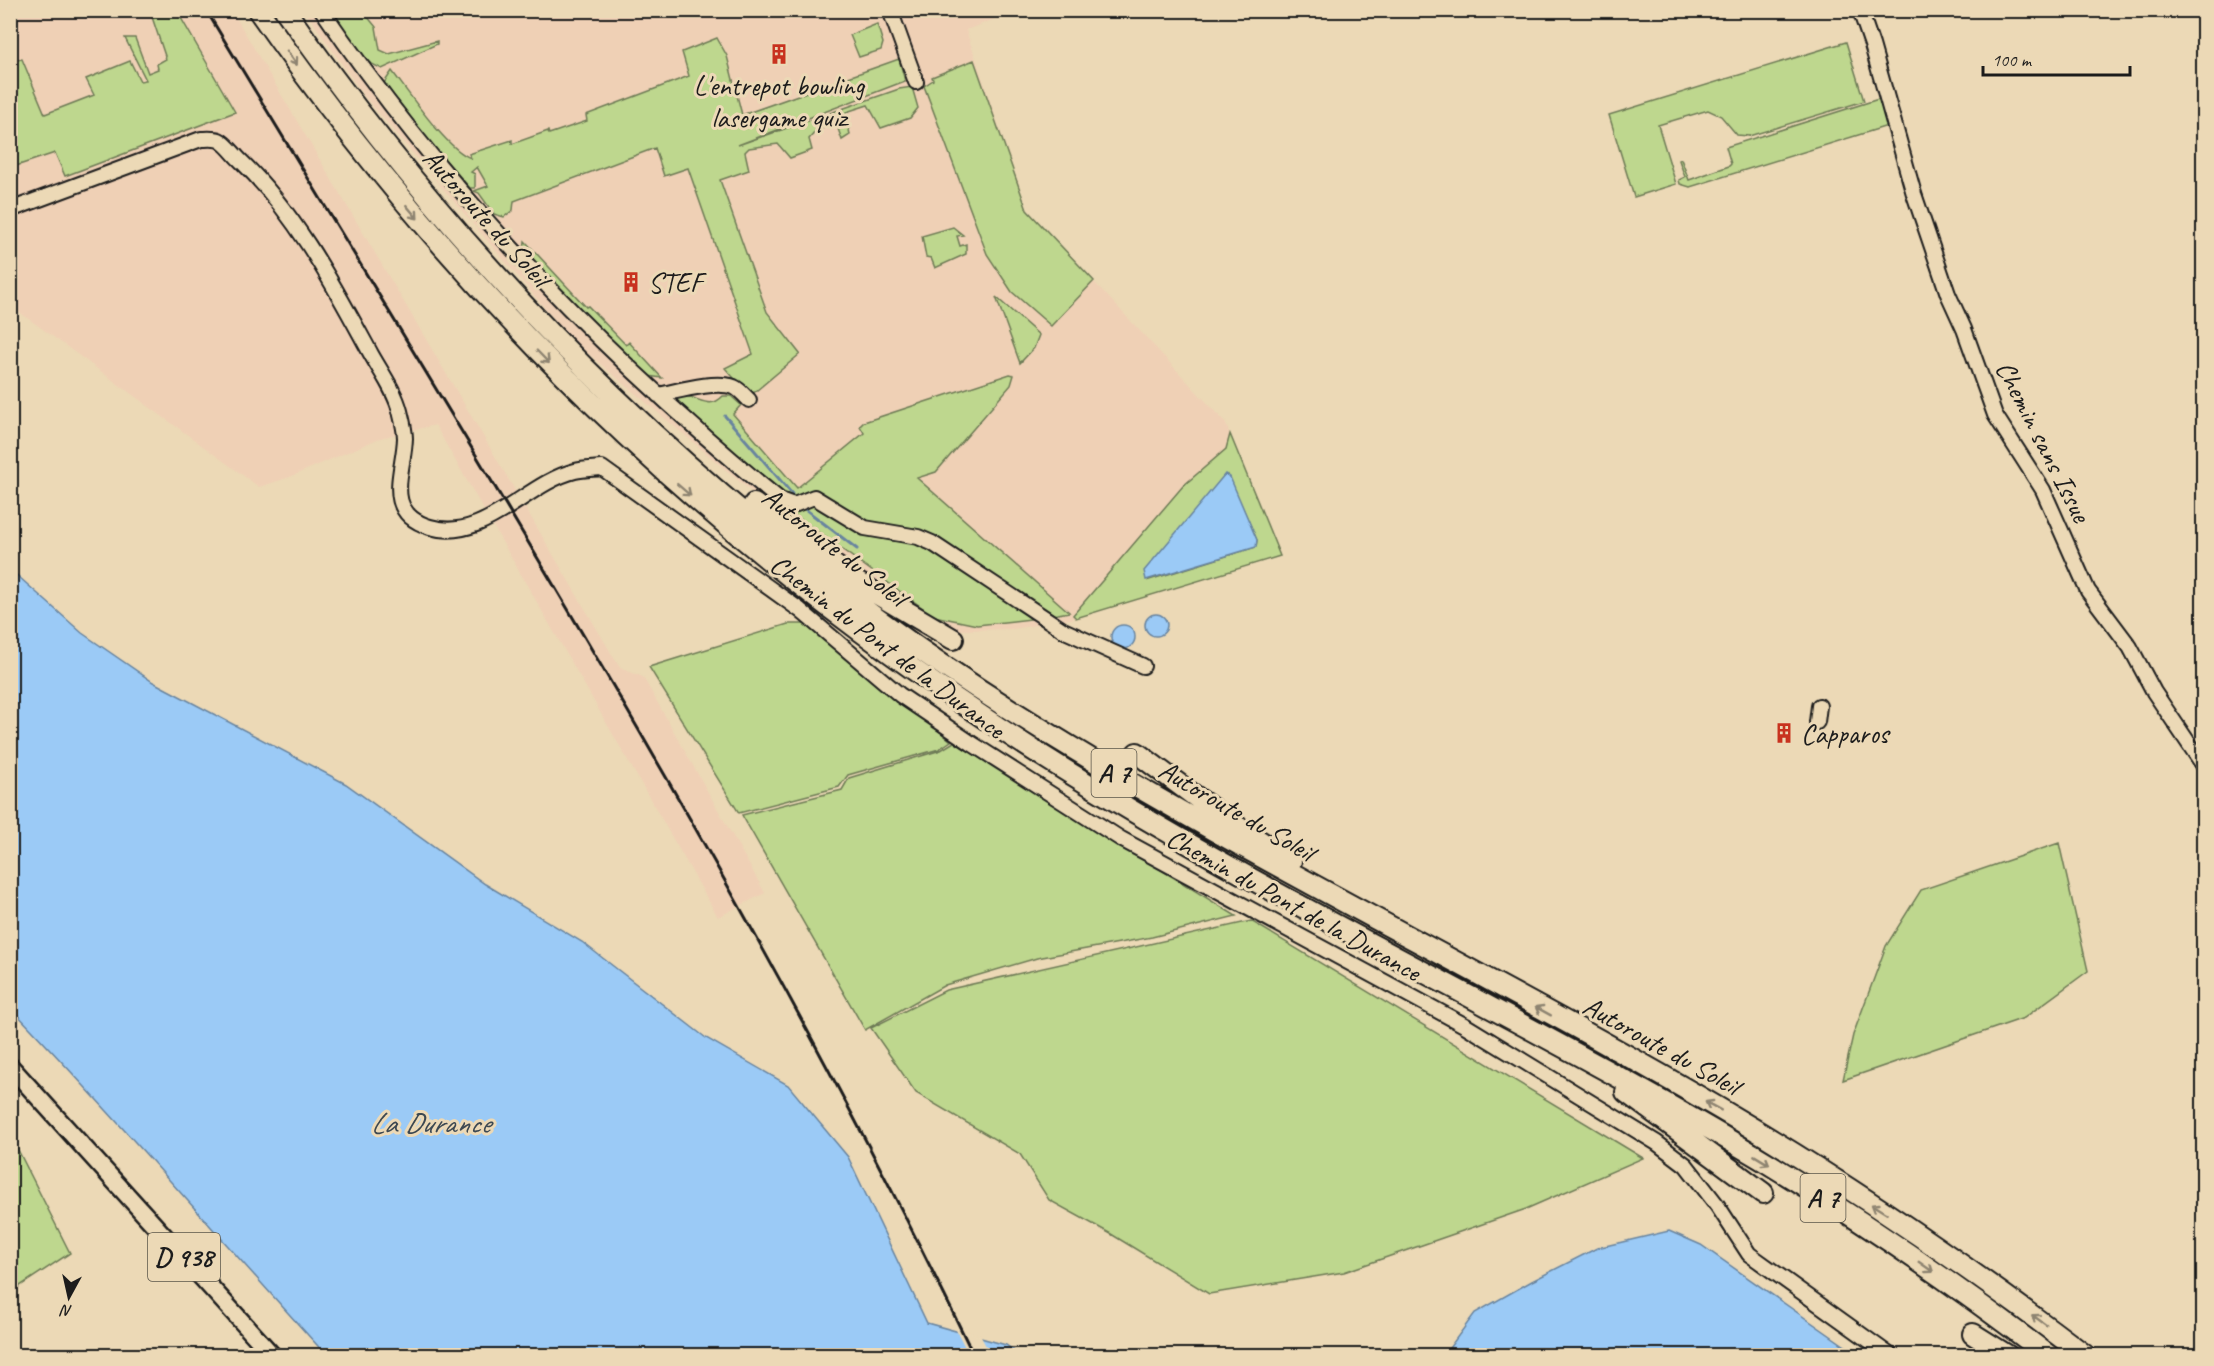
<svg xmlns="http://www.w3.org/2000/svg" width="2214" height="1366" font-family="Caveat,sans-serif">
<rect width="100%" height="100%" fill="#ecd9b6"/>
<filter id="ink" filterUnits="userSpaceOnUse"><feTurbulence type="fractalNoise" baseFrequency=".0167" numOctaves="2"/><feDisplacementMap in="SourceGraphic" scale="12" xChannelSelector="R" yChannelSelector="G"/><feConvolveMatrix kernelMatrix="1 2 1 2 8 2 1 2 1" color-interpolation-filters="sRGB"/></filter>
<g filter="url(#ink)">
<!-- built -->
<path fill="#efd0b5" d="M11 11H232L620 668 643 677 765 893 718 917 435 425 380 438 290 477 259 487 11 306Z
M305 11H1016L966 30 1027 210 1225 422 1280 556 1076 618 1013 629 960 630 932 622 759 498 572 340 364 96Z"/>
<!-- green -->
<path fill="#bed78e" stroke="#6d7a55" stroke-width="1.5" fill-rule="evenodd" d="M150 11H177L235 112 65 176 55 153 16 166 11 153V61L22 59 45 114 94 95 86 79 130 61 140 81 146 80 125 38H135L148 73 158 69 157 64 166 59Z
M331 11H363L376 27 380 50 389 54 437 41V44L382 69 368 62Z
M877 24 883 43 881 50 859 57 850 35Z
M717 38 727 56 742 115 899 59 905 81 738 145 899 89 912 87 918 108 910 118 881 128 868 105 846 112 850 135 842 140 836 123 817 130 809 139 812 150 790 158 778 144 749 148 745 152 749 170 720 180 767 312 800 354 750 396 725 368 753 354 688 168 664 176 655 148 514 201 513 210 504 217 494 214 479 193 474 191 488 186 477 167 471 172 475 174V188H470L421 132 384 83 392 71C408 92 448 151 471 158L469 154 512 140V144L548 131 549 134 587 121 586 115 689 76 682 52Z
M1846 42 1864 101 1749 136 1737 135 1721 116 1708 110 1658 125 1676 184 1634 197 1609 115Z
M974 60 1027 210 1094 281 1051 326 1012 292 987 254 924 86 933 80 932 77Z
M1885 97 1894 124 1690 187 1680 184 1679 180 1685 177 1679 160 1681 159 1689 180 1729 166 1731 164 1726 147Z
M953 227 963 235 957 236 960 246 966 244V254L935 268 931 258 926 257 922 236Z
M525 241 586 307 588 306 626 345 629 342 662 378 648 376 524 253Z
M996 297 1039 335 1034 348 1020 363Z
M1010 374 1014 375 1011 385 936 472 917 478 1069 612 1047 616 936 543 887 529 846 514 836 502 823 494H803L791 502 670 400C675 398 680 395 685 396 700 398 710 410 723 396H731L741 405 733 414 797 488 864 433 860 426 864 422Z
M1230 434 1280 556 1076 618 1073 615 1183 486 1226 449ZM1228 475 1257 540 1256 547 1149 580Z
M811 501C846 518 885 526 920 542 960 561 997 592 1031 619L977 625 934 616 785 508Z
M788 624H807L951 741 939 749 848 775 839 787 739 813 649 667Z
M954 742 1236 916 1152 937 1037 958 945 985 865 1030 742 815 842 790 849 778 941 750Z
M2059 843 2088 971 2024 1018 1843 1080 1853 1035 1886 946 1921 890Z
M1251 921 1643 1158 1526 1209 1344 1272 1209 1294 1111 1234 1049 1200 1020 1154 916 1093 871 1028 946 990Z
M11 1136 70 1253 11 1292H10Z"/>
<!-- water -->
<path fill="#9bcaf6" stroke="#68849f" stroke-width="1.5" d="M1225 474 1230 477 1257 540 1256 547 1146 580 1144 571Z
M10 569 82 633 153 682 346 784 485 884 582 942 706 1038 788 1085 848 1157 927 1323 1006 1345 1020 1355H326C221 1240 119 1120 11 1008Z
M1145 625a11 11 0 1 1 22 0a11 11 0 1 1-22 0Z
M1111 637a12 12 0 1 1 24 0a12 12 0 1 1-24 0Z
M1669 1231 1701 1245 1858 1355H1444L1475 1313 1532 1281 1597 1248Z"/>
<!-- pier -->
<path fill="#ecd9b6" d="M955 1328 980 1335 991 1355H969Z"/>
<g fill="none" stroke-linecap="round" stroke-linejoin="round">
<!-- stream -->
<path stroke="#68849f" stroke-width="3" d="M725 416 792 494
M805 509 857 549"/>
<!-- minor casing -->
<g stroke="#1c1c1c" stroke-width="18">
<path id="minor" d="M322 10C448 195 608 359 780 500L794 505 814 497 865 528 918 537 932 543 1063 630 1143 666
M890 10 916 82
M1860 10 1872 45 1914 194 1948 294 1964 329 1995 415 2043 490 2088 591 2130 647 2154 692 2204 766
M10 210 201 139C206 139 214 138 219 140 226 143 233 153 239 159 296 213 334 286 371 354 381 372 395 391 400 411 402 419 405 430 405 438 404 472 382 513 430 527 484 543 526 483 575 471 583 469 593 469 602 468L800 610 900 695 971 743 1121 839 1466 1026 1657 1143 1686 1165 1717 1205 1749 1254 1891 1356
M658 395C678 391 715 380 734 387 739 389 745 396 749 400
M1817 722 1819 706"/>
</g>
<!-- major casing -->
<g stroke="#1c1c1c" stroke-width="21">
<path id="major" d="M10 1066 273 1356"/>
</g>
<!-- highway casing -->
<g stroke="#1c1c1c" stroke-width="24">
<path id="highway" d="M258 10C478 325 747 574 1073 775 1286 907 1513 1013 1729 1140 1840 1205 1947 1278 2049 1356
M285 10C477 286 727 530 1011 710 1246 859 1498 977 1737 1119 1857 1190 1974 1271 2086 1356
M754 504 855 581 953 639
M1137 753 1227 820 1291 861
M1626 1092 1763 1193
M1973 1334 2008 1356"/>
</g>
<!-- minor -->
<use href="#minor" stroke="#ecd9b6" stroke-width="14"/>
<!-- major -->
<use href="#major" stroke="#ecd9b6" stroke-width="16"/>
<!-- highway -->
<use href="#highway" stroke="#ecd9b6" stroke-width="20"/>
<!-- rail -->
<path stroke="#1c1c1c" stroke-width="3" d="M206 10C473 452 750 890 974 1356"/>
</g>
<!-- one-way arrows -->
<defs><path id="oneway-shaft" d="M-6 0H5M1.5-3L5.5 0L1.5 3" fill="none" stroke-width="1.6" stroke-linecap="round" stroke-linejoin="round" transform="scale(1.5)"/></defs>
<g stroke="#8e8471">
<use href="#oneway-shaft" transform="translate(292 58) rotate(55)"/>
<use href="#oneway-shaft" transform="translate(412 212) rotate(50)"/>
<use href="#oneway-shaft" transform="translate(543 357) rotate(46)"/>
<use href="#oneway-shaft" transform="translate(684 490) rotate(41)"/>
<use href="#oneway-shaft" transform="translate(1543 1011) rotate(-151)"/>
<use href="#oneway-shaft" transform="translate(1713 1106) rotate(-151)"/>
<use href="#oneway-shaft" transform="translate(1762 1160) rotate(31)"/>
<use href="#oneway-shaft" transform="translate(1879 1209) rotate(-148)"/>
<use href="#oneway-shaft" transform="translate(1926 1267) rotate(35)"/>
<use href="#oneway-shaft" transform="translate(2039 1320) rotate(-144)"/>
</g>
</g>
<!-- icons -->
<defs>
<g id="building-bare" transform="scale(1.62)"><path d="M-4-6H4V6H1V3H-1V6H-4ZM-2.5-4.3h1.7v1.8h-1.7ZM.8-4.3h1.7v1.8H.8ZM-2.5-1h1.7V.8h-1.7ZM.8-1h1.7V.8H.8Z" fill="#c8321e" stroke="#ecd9b6" stroke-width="2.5" paint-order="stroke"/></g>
</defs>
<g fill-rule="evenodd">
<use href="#building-bare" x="779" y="54"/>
<use href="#building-bare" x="631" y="282"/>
<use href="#building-bare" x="1784" y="733"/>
</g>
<g text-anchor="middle" stroke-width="6" stroke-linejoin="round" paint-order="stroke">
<!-- shield labels -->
<g fill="#ecd9b6" stroke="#5a554a" stroke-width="1.5">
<rect x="1091.5" y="749" width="45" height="48" rx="4.5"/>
<rect x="1800.5" y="1174" width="45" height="48" rx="4.5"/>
<rect x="148" y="1233" width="72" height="48" rx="4.5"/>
</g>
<g font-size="27" font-weight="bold" fill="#1c1c1c">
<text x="1114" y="782">A 7</text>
<text x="1823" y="1207">A 7</text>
<text x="184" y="1266">D 938</text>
</g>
<!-- poi labels -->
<g font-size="28" fill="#1c1c1c" stroke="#ecd9b6" text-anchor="start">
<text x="779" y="95" text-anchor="middle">L'entrepot bowling<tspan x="779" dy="32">lasergame quiz</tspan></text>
<text x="648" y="292">STEF</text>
<text x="1801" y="743">Capparos</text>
</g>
<!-- street labels -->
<g font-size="28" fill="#1c1c1c" stroke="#ecd9b6">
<text transform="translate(487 217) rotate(48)" y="10">Autoroute du Soleil</text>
<text transform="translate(2044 441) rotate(63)" y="10">Chemin sans Issue</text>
<text transform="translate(835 546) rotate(38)" y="10">Autoroute du Soleil</text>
<text transform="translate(888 646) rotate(37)" y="10">Chemin du Pont de la Durance</text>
<text transform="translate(1237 810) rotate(30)" y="10">Autoroute du Soleil</text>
<text transform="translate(1294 904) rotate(29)" y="10">Chemin du Pont de la Durance</text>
<text transform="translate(1662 1045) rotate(29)" y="10">Autoroute du Soleil</text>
</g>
<!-- water labels -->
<g font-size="30" font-style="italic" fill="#3c4852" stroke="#ecd9b6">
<text x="430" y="1133">La Durance</text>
</g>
</g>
<!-- margin -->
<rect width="2214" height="1366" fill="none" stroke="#ecd9b6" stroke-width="36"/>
<rect x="18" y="18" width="2178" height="1330" fill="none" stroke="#1c1c1c" stroke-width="2" filter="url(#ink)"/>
<!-- north arrow -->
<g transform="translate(69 1297) rotate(188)" stroke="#ecd9b6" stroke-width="4.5" paint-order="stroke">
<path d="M0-4.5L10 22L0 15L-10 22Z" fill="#1c1c1c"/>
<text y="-9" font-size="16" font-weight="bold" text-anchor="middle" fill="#1c1c1c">N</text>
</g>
<!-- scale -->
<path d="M1983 66v9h147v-9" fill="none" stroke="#1c1c1c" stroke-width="3"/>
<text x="1992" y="66" font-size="18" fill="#1c1c1c" stroke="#ecd9b6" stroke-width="4.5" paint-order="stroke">100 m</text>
</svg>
